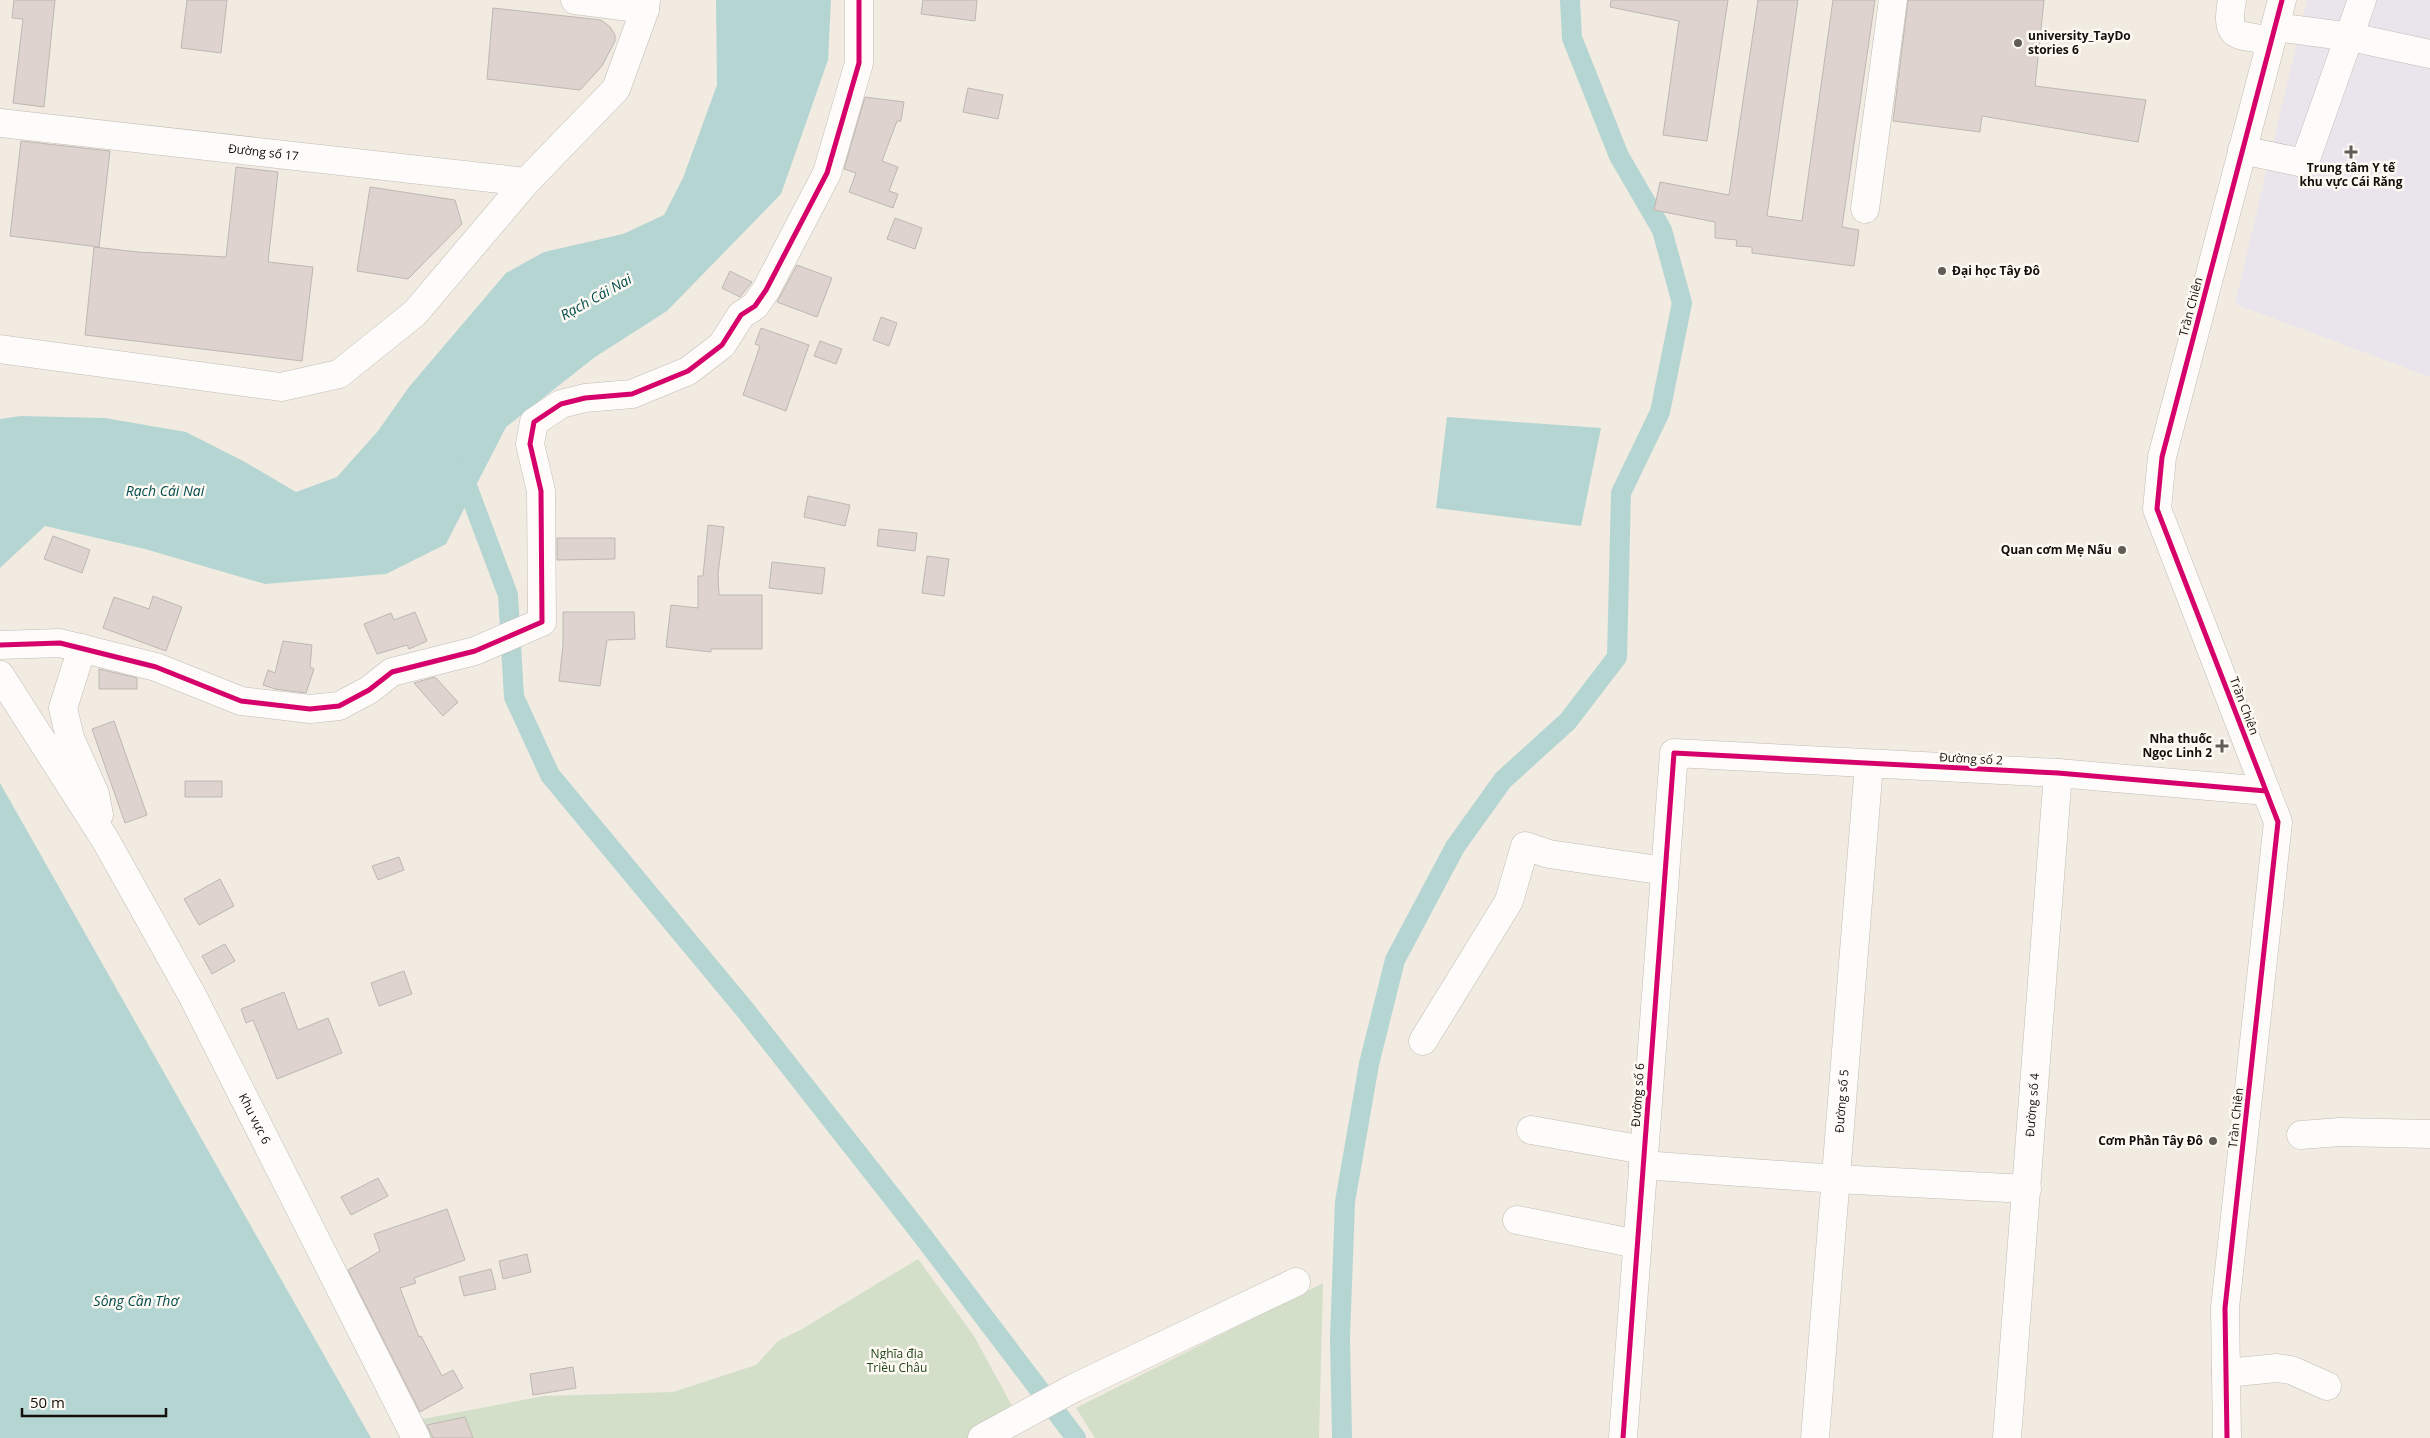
<svg xmlns="http://www.w3.org/2000/svg" width="2430" height="1438" font-family="'Open Sans',sans-serif">
<rect width="100%" height="100%" fill="#f1ebe1"/>
<!-- medical -->
<path fill="#eae5ed" d="M2307 0H2430V377L2235 304Z"/>
<!-- green -->
<path fill="#d4dfca" d="M918 1259 974 1336 1022 1424 994 1438H426L417 1420 544 1396 673 1392 756 1365 778 1341 802 1329Z
M1323 1283 1319 1438H1095L1076 1408Z"/>
<!-- water -->
<path fill="#b5d5d3" d="M716 0H831L828 60 781 194 667 311 595 357 506 427 446 544 386 574 265 584 145 549 45 526 0 568V419L21 416 105 418 186 432 245 462 296 492 337 477 378 431 409 387 506 273 544 252 623 234 664 215 683 178 717 85Z
M1447 417 1601 428 1581 526 1436 508Z
M0 783 371 1438H0Z"/>
<g fill="none" stroke-linecap="round" stroke-linejoin="round">
<!-- canal -->
<path stroke="#b5d5d3" stroke-width="20" d="M461 470 508 595 514 697 550 775 746 1011 918 1230 1076 1438
M1342 1438 1340 1338 1345 1202 1369 1064 1395 960 1455 847 1503 780 1568 721 1617 657 1621 493 1660 412 1682 303 1662 230 1619 156 1572 38 1570 0"/>
</g>
<!-- building -->
<path fill="#ded3ce" stroke="#beb7b2" d="M14 0H55L44 107 13 103 23 19 12 18Z
M187 0H227L221 53 181 48Z
M923 0H977L975 21 921 14Z
M1611 0H1728L1707 141 1663 135 1679 21 1610 7Z
M1758 0H1798L1767 216 1802 221 1833 0H1875L1842 227 1859 230 1854 266 1752 253V247L1736 246 1737 240 1715 238V222L1654 210 1660 182 1729 195Z
M1908 0H2044L2035 86 2146 100 2138 142 1982 116 1980 132 1893 121Z
M493 8 601 20 610 27 615 35V41L602 66 580 90 487 79Z
M968 88 1003 95 998 119 963 112Z
M865 97 904 102 901 121H897L882 161 898 167 889 191 898 194 893 208 849 192 856 173 844 169Z
M21 141 110 151 99 247 10 236Z
M236 167 278 172 268 262 313 267 302 361 85 335 94 247 138 252 226 257Z
M370 187 455 200 462 224 408 279 357 271Z
M895 218 922 228 915 249 887 239Z
M797 265 832 278 817 317 777 302Z
M730 271 752 282 740 297 722 288Z
M881 317 897 323 889 346 873 340Z
M761 328 809 345 786 411 743 395 760 346 755 344Z
M820 341 842 349 836 364 814 356Z
M808 496 850 505 845 526 804 517Z
M708 525 724 527 718 574 719 595H762V649H711V652L666 647 671 605 698 608V576H703Z
M879 529 917 533 915 551 877 546Z
M53 536 90 550 82 573 44 559Z
M557 538H615V559L557 560Z
M927 556 949 559 944 596 922 593Z
M772 562 825 568 822 594 769 588Z
M153 596 182 607 166 651 103 628 114 597 149 609Z
M415 612 427 641 409 649 407 645 377 654 364 624 391 613 394 620Z
M563 612H634L635 639 607 640 600 686 559 681 563 645Z
M283 641 312 645 310 667 314 669 306 693 275 689 263 685 268 670 275 673Z
M99 669 137 678V689H99Z
M435 677 458 702 443 716 414 683Z
M114 721 147 815 125 823 92 729Z
M185 781H222V797H185Z
M399 857 404 870 378 880 372 866Z
M220 879 234 906 199 925 184 899Z
M225 944 235 961 212 974 202 956Z
M404 971 412 994 379 1006 371 983Z
M284 992 298 1030 328 1018 342 1053 277 1079 253 1020 246 1023 241 1009Z
M378 1178 388 1196 351 1215 341 1197Z
M447 1209 465 1260 414 1278 416 1283 400 1288 419 1337 421 1336 442 1376 453 1370 463 1388 420 1412 348 1270 380 1251 374 1234Z
M527 1254 531 1272 503 1279 499 1261Z
M491 1269 496 1289 464 1296 459 1277Z
M573 1367 576 1388 533 1395 530 1374Z
M465 1417 473 1438H433L427 1425Z"/>
<g fill="none" stroke-linecap="round" stroke-linejoin="round">
<!-- minor casing -->
<g stroke="#c1bcb5" stroke-width="29">
<g id="minor">
<path d="M575 0 645 9"/>
<path d="M2232 0C2225 41 2236 33 2271 41"/>
<path d="M2275 27 2351 37 2430 54"/>
<path id="s1" d="M0 123 526 182"/>
<path d="M2242 150 2299 162 2307 156 2362 0"/>
<path d="M1865 209 1893 0"/>
<path d="M0 349 281 387 339 374 415 313 526 182 616 89 645 9 646 0"/>
<path d="M0 645 60 643 156 667 241 701 310 709 339 706 369 690 392 672 475 651 542 622 541 491 530 444 534 422 561 404 585 398 632 394 688 371 722 345 741 315 755 306 766 290 827 173 859 63V0"/>
<path d="M82 648 63 708 70 738 95 794 99 815"/>
<path id="s2" d="M0 675 106 841 192 995 416 1438"/>
<path d="M1423 1041 1509 901 1525 846 1549 854 1665 871"/>
<path d="M1531 1130 1644 1150"/>
<path d="M2301 1135 2340 1132 2430 1134"/>
<path d="M1643 1165 1836 1179 2027 1189"/>
<path d="M1517 1220 1637 1244"/>
<path d="M2226 1373 2277 1368 2291 1370 2327 1386"/>
<path d="M982 1438 1074 1388 1296 1282"/>
<path d="M1623 1438 1674 753 2058 773 2266 791"/>
<path id="s3" d="M1815 1438 1869 764"/>
<path id="s4" d="M2007 1438 2058 773"/>
<path d="M2227 1438 2225 1308 2278 822 2157 509 2162 457 2282 0"/>
</g>
</g>
<!-- minor -->
<use href="#minor" stroke="#fdfcfa" stroke-width="28"/>
<!-- cycleway casing -->
<g stroke="#fefaf3" stroke-width="8">
<path id="cycleway" d="M0 645 60 643 156 667 241 701 310 709 339 706 369 690 392 672 475 651 542 622 541 491 530 444 534 422 561 404 585 398 632 394 688 371 722 345 741 315 755 306 766 290 827 173 859 63V0
M1623 1438 1674 753 2058 773 2266 791
M2227 1438 2225 1308 2278 822 2157 509 2162 457 2282 0"/>
</g>
<!-- cycleway -->
<use href="#cycleway" stroke="#d6006c" stroke-width="5"/>
</g>
<!-- markers -->
<g fill="#615c55" stroke="#fefaf3" stroke-width="2">
<circle cx="2018" cy="43" r="5"/>
<path d="M2348.5 144.5h5v5h5v5h-5v5h-5v-5h-5v-5h5z"/>
<circle cx="1942" cy="271" r="5"/>
<circle cx="2122" cy="550" r="5"/>
<path d="M2219.5 738.5h5v5h5v5h-5v5h-5v-5h-5v-5h5z"/>
<circle cx="2213" cy="1141" r="5"/>
</g>
<g text-anchor="middle" stroke-width="5" stroke-linejoin="round" paint-order="stroke">
<!-- poi labels -->
<g font-size="12" font-weight="bold" fill="#130f0a" stroke="#fefaf3" text-anchor="end">
<text x="2028" y="40" text-anchor="start">university_TayDo<tspan x="2028" dy="14">stories 6</tspan></text>
<text x="2351" y="172" text-anchor="middle">Trung tâm Y tế<tspan x="2351" dy="14">khu vực Cái Răng</tspan></text>
<text x="1952" y="275" text-anchor="start">Đại học Tây Đô</text>
<text x="2112" y="554">Quan cơm Mẹ Nấu</text>
<text x="2212" y="743">Nha thuốc<tspan x="2212" dy="14">Ngọc Linh 2</tspan></text>
<text x="2203" y="1145">Cơm Phần Tây Đô</text>
</g>
<!-- street labels -->
<g font-size="12" fill="#130f0a" stroke="#fefaf3">
<text dy="4" stroke="none"><textPath href="#s1" startOffset="265">Đường số 17</textPath></text>
<text transform="translate(2191 307) rotate(-75)" y="4">Trần Chiên</text>
<text transform="translate(2244 706) rotate(69)" y="4">Trần Chiên</text>
<text transform="translate(1971 759) rotate(3)" y="4">Đường số 2</text>
<text transform="translate(1638 1095) rotate(-86)" y="4">Đường số 6</text>
<text dy="4" stroke="none"><textPath href="#s3" startOffset="338">Đường số 5</textPath></text>
<text dy="4" stroke="none"><textPath href="#s4" startOffset="334">Đường số 4</textPath></text>
<text transform="translate(2236 1118) rotate(-84)" y="4">Trần Chiên</text>
<text dy="4" stroke="none"><textPath href="#s2" startOffset="512">Khu vực 6</textPath></text>
</g>
<!-- park labels -->
<g font-size="12" fill="#22461c" stroke="#fefaf3">
<text x="897" y="1358">Nghĩa địa<tspan x="897" dy="14">Triều Châu</tspan></text>
</g>
<!-- water labels -->
<g font-size="14" font-style="italic" fill="#004b4e" stroke="#fefaf3">
<text transform="translate(596 297) rotate(-29)" y="5">Rạch Cái Nai</text>
<text x="165" y="496">Rạch Cái Nai</text>
<text x="136" y="1306">Sông Cần Thơ</text>
</g>
</g>
<!-- scale -->
<path d="M22 1408v8h144v-8" fill="none" stroke="#130f0a" stroke-width="2.5"/>
<text x="30" y="1408" font-size="15" fill="#130f0a" stroke="#fefaf3" stroke-width="4" paint-order="stroke">50 m</text>
</svg>
